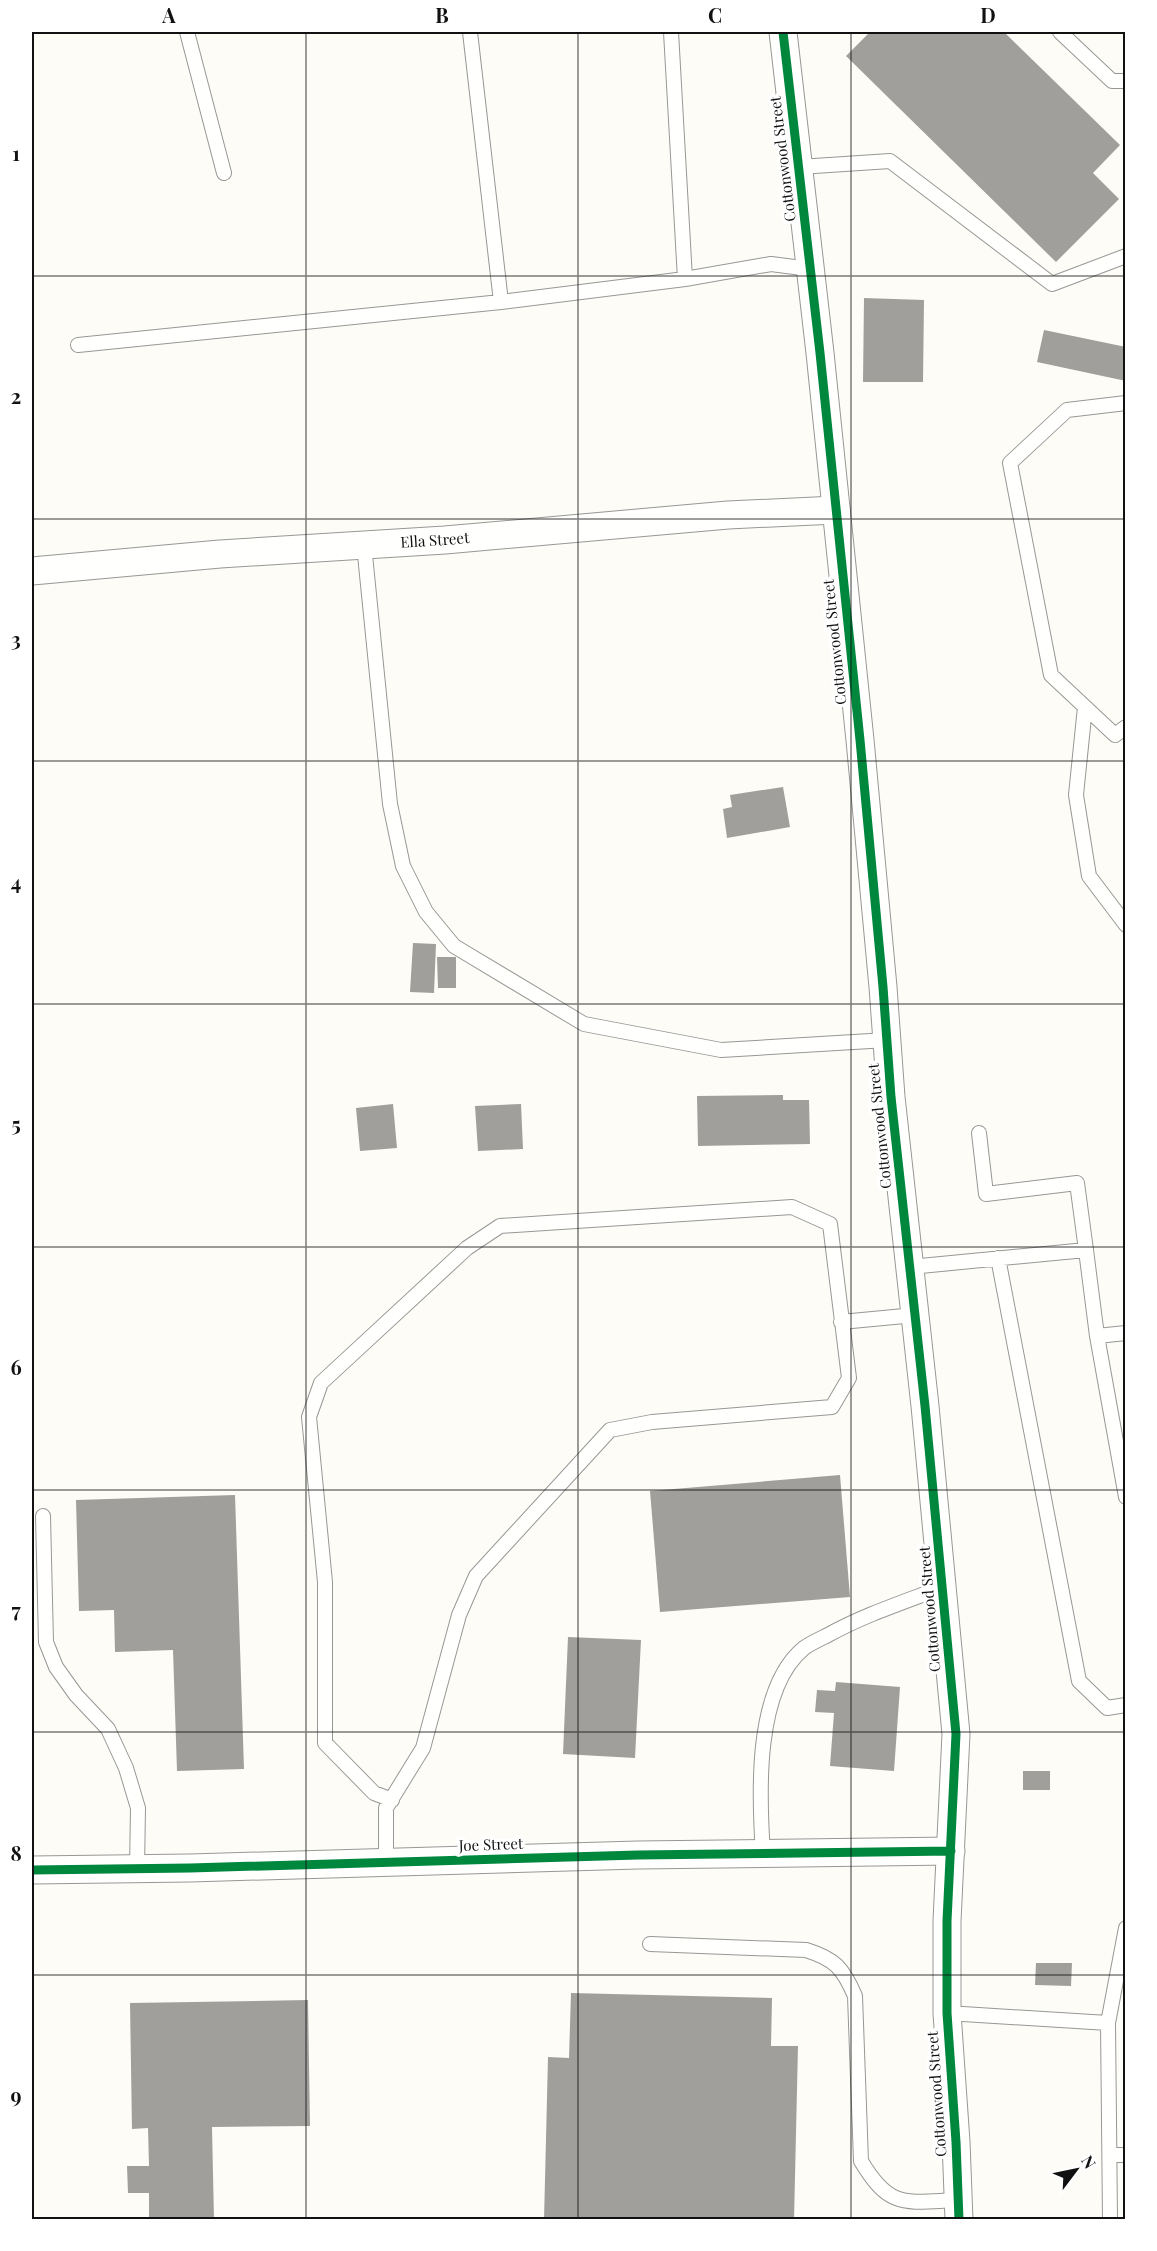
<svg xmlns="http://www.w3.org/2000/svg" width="1157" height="2251" font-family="'Playfair Display',serif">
<rect width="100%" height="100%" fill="#fdfcf7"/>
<!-- building -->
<path fill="#a19f9c" d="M870 32H1004L1120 145 1093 173 1119 199 1056 262 846 56Z
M864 298 924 300 923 382H863Z
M1044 330 1126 347V381L1037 362Z
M783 787 790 827 727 838 723 809 732 807 730 795Z
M413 943 436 944 434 993 410 992Z
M437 957H456V988H438Z
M783 1095V1100H809L810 1144 698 1146 697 1096Z
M393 1104 397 1148 360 1151 356 1108Z
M521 1104 523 1149 478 1151 475 1106Z
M840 1475 850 1597 660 1612 650 1491Z
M235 1495 244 1769 177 1771 173 1650 115 1652 114 1610 79 1611 76 1500Z
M568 1637 641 1640 635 1758 563 1754Z
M836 1682 900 1687 894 1771 830 1766 834 1713 815 1712 817 1690 835 1691Z
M1023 1771H1050V1790H1023Z
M1036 1963H1072L1071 1986 1035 1985Z
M571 1993 772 1998 771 2046H798L794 2220H544L548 2057 569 2058Z
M308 2000 310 2126 212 2127 214 2220H149V2193H128L127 2166H149L148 2128 132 2129 130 2003Z"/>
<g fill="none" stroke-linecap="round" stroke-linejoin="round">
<!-- lane casing -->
<g stroke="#979795" stroke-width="16">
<path id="lane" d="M187 32 224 173
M470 32 501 302 685 279
M671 32 685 279 771 264 810 269
M1060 32 1112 81H1126
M799 167 890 161 1052 284 1126 256
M78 345 501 302
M1126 403 1067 410 1010 463 1051 675 1115 735 1126 727
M364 545 390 804 403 866 426 912 454 946 584 1024 721 1050 887 1040
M1085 707 1076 795 1089 876 1126 925
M979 1133 986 1194 1077 1183 1086 1250
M998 1258 1079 1681 1107 1708 1126 1705
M910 1267 1086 1250 1097 1336 1126 1497
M841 1322 915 1315
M1097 1336 1126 1333
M43 1516 46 1642 56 1667 76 1695 108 1729 126 1768 138 1808 137 1869
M763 1854C759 1795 754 1689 804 1648 811 1643 820 1639 828 1635 864 1615 904 1602 943 1587
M386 1863V1808L423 1748 459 1615 476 1576 610 1430 652 1422 832 1407 849 1378 830 1224 792 1207 500 1226 467 1248 321 1383 309 1417 325 1582V1743L374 1793 392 1800
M650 1944 806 1950C835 1959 843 1968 855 1996L861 2161C890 2210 906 2202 958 2200
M947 2013 1108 2023 1110 2220
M1108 2023 1126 1928
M1110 2155H1126"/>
</g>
<!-- street casing -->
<g stroke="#979795" stroke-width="29">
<g id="street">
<path d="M783 32 820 353 860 740 883 987 891 1097 925 1406 956 1734 947 1921V2013L956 2142 959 2220"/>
<path id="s1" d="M32 571 220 554 445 540 728 515 836 510"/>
<path d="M32 1870 190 1868 638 1855 951 1851"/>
</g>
</g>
<!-- lane -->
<use href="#lane" stroke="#fffffe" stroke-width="14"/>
<!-- street -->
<use href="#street" stroke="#fffffe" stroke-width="27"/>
<!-- cycleway casing -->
<g stroke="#fff" stroke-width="13">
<path id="cycleway" d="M783 32 820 353 860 740 883 987 891 1097 925 1406 956 1734 947 1921V2013L956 2142 959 2220
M32 1870 190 1868 638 1855 951 1851"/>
</g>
<!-- cycleway -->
<use href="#cycleway" stroke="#00873e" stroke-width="9"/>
</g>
<!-- grid -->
<path fill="none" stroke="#111" stroke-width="1.5" stroke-opacity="0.55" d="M306 32V2220M578 32V2220M851 32V2220M32 276H1126M32 519H1126M32 761H1126M32 1004H1126M32 1247H1126M32 1490H1126M32 1732H1126M32 1975H1126"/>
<g text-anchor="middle" stroke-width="6" stroke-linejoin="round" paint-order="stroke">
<!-- street labels -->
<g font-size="15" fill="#111" stroke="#fff">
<text transform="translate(783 159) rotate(-97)" y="5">Cottonwood Street</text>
<text dy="5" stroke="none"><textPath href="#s1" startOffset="404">Ella Street</textPath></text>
<text transform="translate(835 642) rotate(-96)" y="5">Cottonwood Street</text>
<text transform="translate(880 1126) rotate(-96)" y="5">Cottonwood Street</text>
<text transform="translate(930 1609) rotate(-95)" y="5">Cottonwood Street</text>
<text transform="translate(491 1845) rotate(-2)" y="5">Joe Street</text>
<text transform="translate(937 2094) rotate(-94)" y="5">Cottonwood Street</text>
</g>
</g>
<!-- border -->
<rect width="1157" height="2251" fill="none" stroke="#ffffff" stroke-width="66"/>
<!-- north arrow -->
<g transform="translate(1076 2170) rotate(58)" stroke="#ffffff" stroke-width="4.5" paint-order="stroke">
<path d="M0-4.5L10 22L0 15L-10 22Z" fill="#111111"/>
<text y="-9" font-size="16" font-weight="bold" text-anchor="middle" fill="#111111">N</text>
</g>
<rect x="33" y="33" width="1091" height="2185" fill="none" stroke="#111" stroke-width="2"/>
<g font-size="20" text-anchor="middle" font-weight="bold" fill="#111">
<text x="169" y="23">A</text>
<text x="442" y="23">B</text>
<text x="715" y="23">C</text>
<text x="988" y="23">D</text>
<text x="16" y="161">1</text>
<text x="16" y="404">2</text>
<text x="16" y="647">3</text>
<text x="16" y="890">4</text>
<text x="16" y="1132">5</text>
<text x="16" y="1375">6</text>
<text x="16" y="1618">7</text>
<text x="16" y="1861">8</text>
<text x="16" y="2103">9</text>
</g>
</svg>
